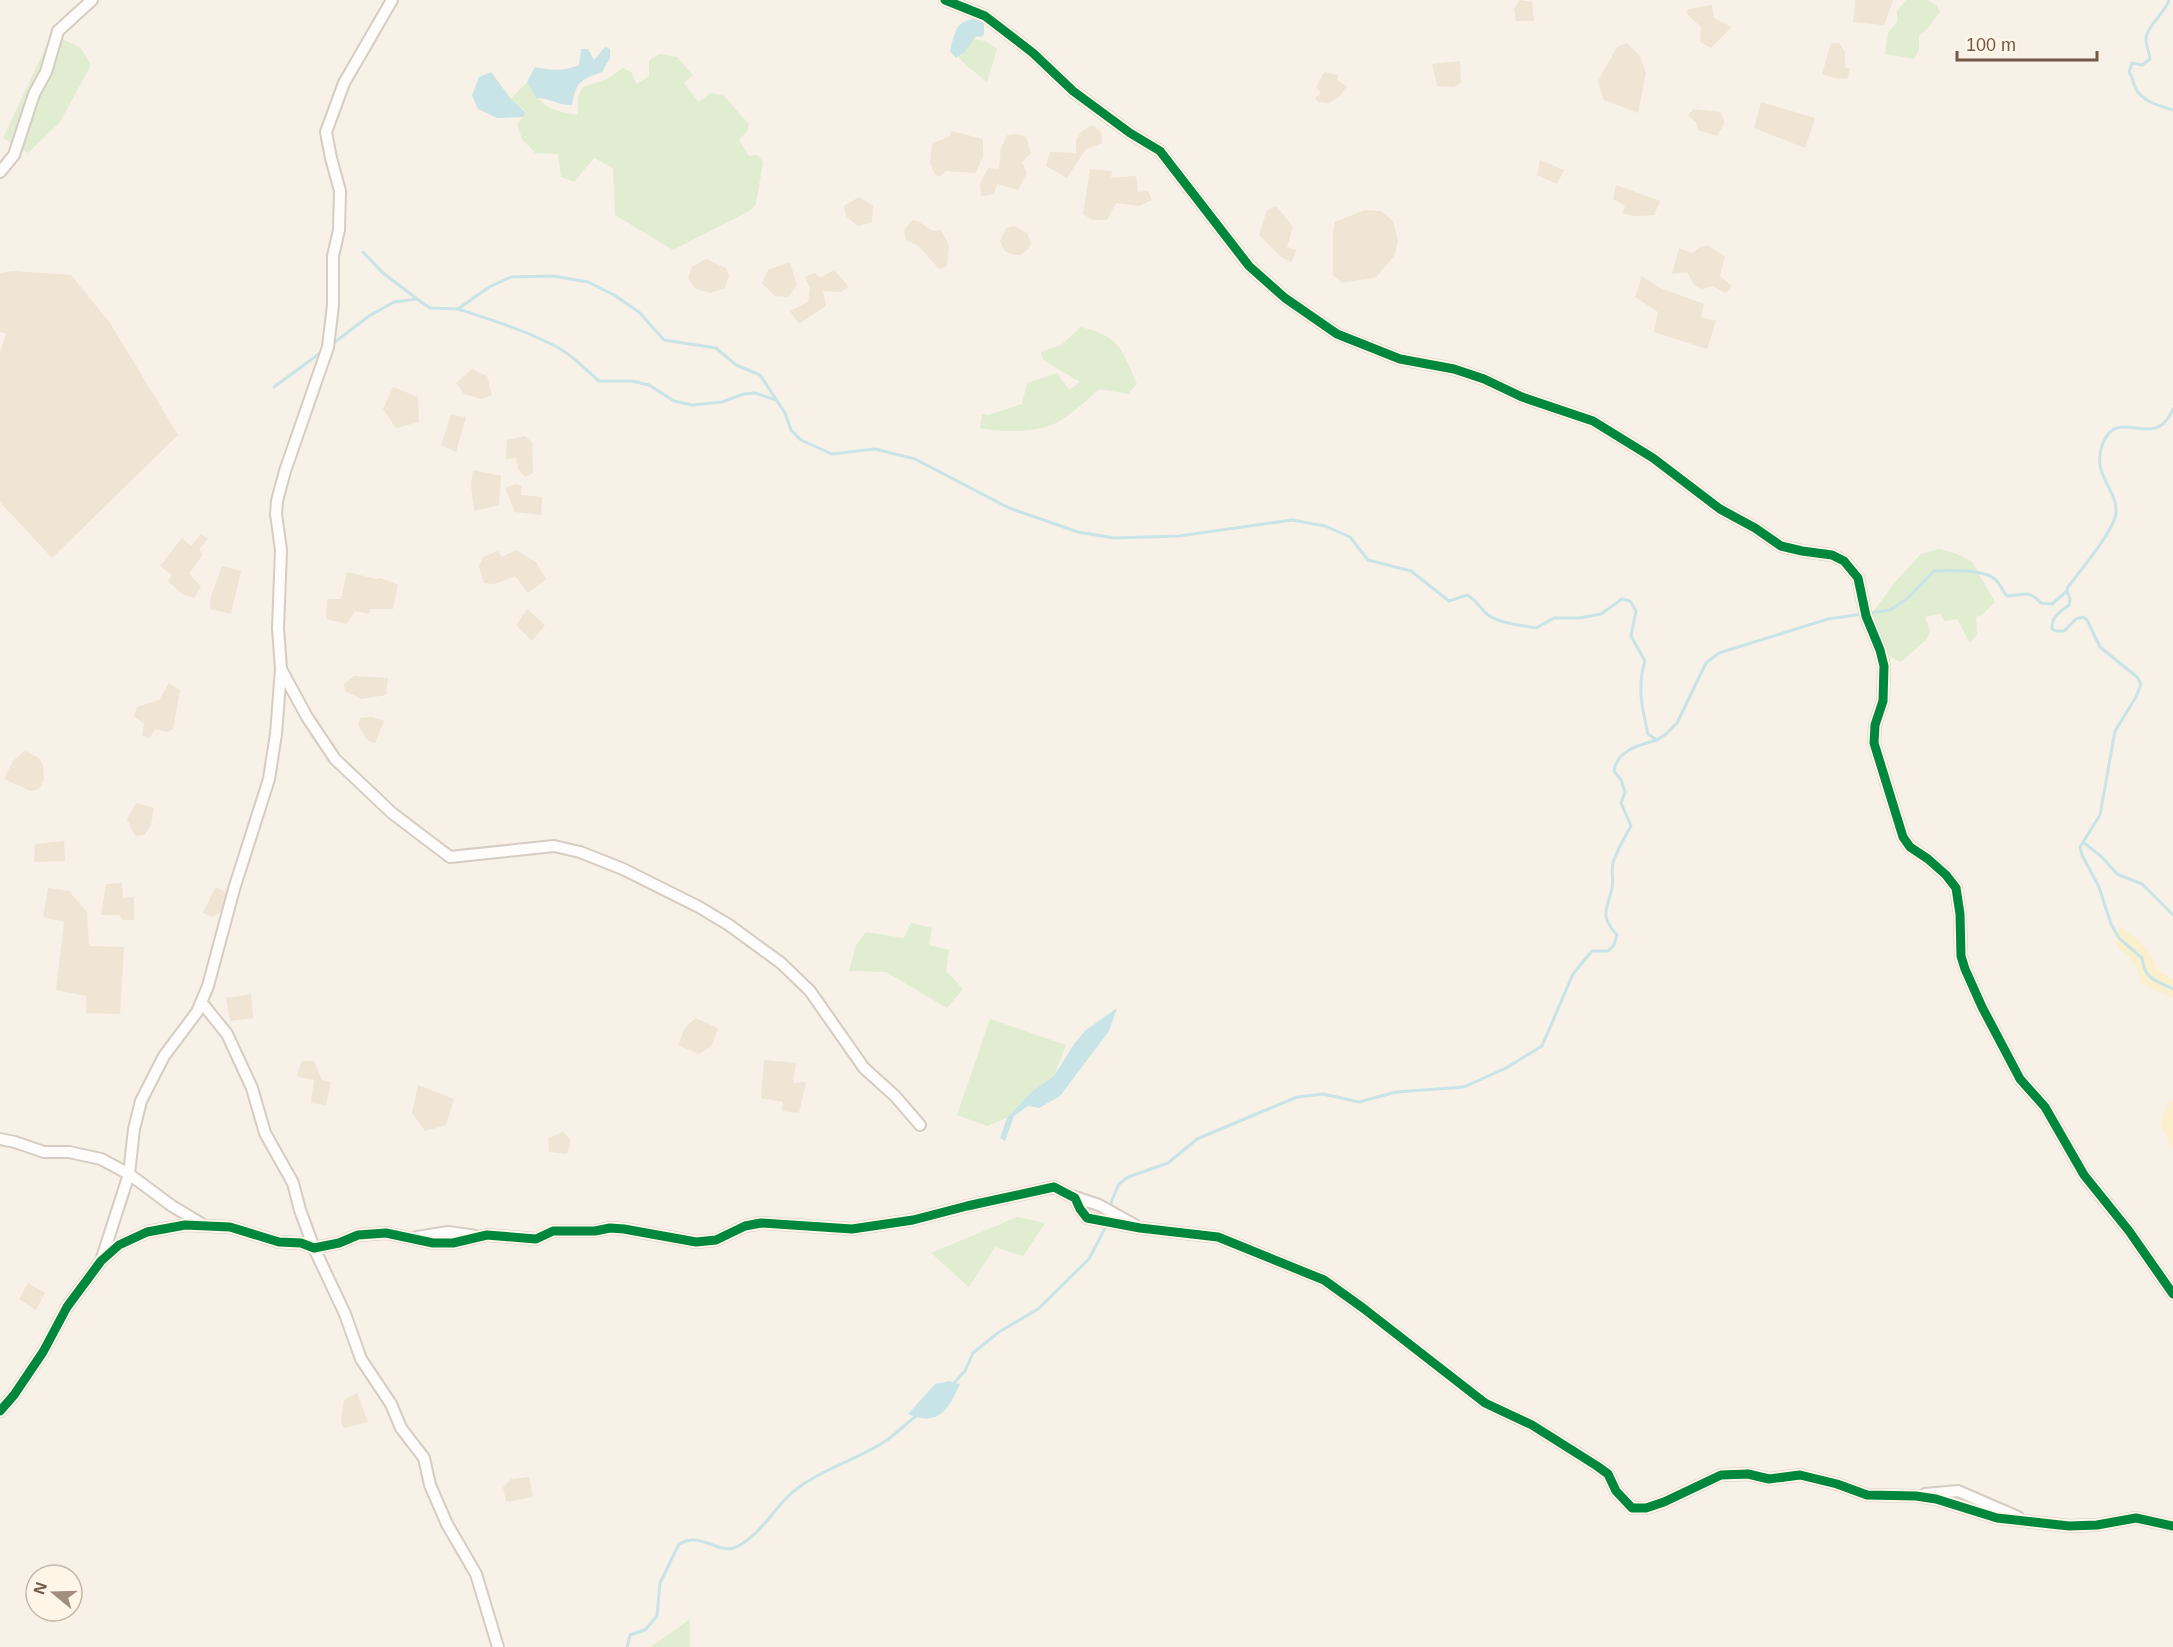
<svg xmlns="http://www.w3.org/2000/svg" width="2173" height="1647" font-family="Helvetica,sans-serif">
<rect width="100%" height="100%" fill="#f7f1e7"/>
<!-- residential -->
<path fill="#f0e4d4" d="M1519 0 1532 2 1534 21H1516L1514 9Z
M1855 0H1893L1884 25 1853 22Z
M1712 5 1714 18 1732 27 1711 48 1700 42 1701 27 1687 14 1688 9Z
M1627 43 1640 56 1646 73 1638 113 1604 100 1598 81 1617 47Z
M1831 43H1839L1845 52V67L1850 69 1847 79 1834 78 1822 74Z
M1460 61 1461 82 1454 87 1437 86 1432 64Z
M1324 72 1338 75 1337 80 1347 86 1339 97 1328 103 1318 102 1315 98 1321 92 1316 88Z
M1761 102 1815 118 1805 148 1754 128Z
M1693 109 1720 112 1725 122 1717 136 1698 130 1696 122 1688 116Z
M1092 125 1101 132 1102 143 1086 149 1067 178 1046 166 1050 152 1076 153V140L1082 131Z
M951 131 983 139V157L975 173 946 171 939 177 935 174 930 164 932 144 950 136Z
M1018 134 1026 137 1031 153 1022 162 1027 173 1018 190 997 184 994 194 981 196 980 184 988 168 999 169 1001 148 1007 135Z
M1540 160 1564 170 1557 184 1537 175Z
M1090 169 1112 171 1111 178 1136 176 1138 192 1148 191 1152 200 1139 206 1116 203 1107 220H1092L1083 214Z
M1616 185 1660 201 1654 215 1633 216 1623 213 1625 206 1613 199Z
M859 197 873 206 872 222 858 226 846 216 844 206Z
M1276 206 1293 227 1287 247 1296 250 1292 262 1281 257 1259 235 1267 210Z
M1365 210 1381 211 1393 221 1398 242 1394 256 1376 277 1342 283 1333 275V232L1335 222Z
M913 220 919 222 933 231 941 230 949 246 947 266 939 269 919 246 906 240 904 230Z
M1014 226 1027 233 1031 243 1029 248 1021 255H1014L1005 251 1000 241 1006 228Z
M1702 246H1709L1725 256 1720 276 1732 286 1725 293 1713 286 1703 289 1695 286 1687 272 1672 274 1679 248 1692 253Z
M706 259 726 268 729 275 725 288 710 293 695 288 688 278 692 267Z
M790 262 797 285 788 297 775 296 762 283 768 270Z
M834 270 849 287 840 292 823 291 826 306 799 324 790 311 808 302 810 288 805 277 815 273 820 278Z
M13 271 71 275 110 323 178 435 52 558 0 502V353L6 333 0 332V273Z
M1642 276 1658 287 1704 304 1701 317 1716 321 1707 349 1654 332 1658 312 1635 297Z
M472 369 487 376 492 395 481 399 464 394 456 383Z
M393 387 418 397 419 422 396 428 383 409Z
M451 415 466 417 456 452 441 445Z
M525 436 532 442 533 473 525 477 518 469 516 458 506 459 507 440Z
M473 470 501 476 499 505 474 511 471 484Z
M515 484 522 486 521 495 542 497 541 515 515 512 505 488Z
M201 534 208 539 199 550 203 554 189 574 201 586 194 598 182 594 168 581 172 575 160 566 182 538 191 546Z
M516 550 536 562 546 579 528 593 515 576 494 584 484 583 479 566 483 557 498 551 502 557Z
M222 566 241 571 231 614 210 609 211 596Z
M347 572 376 579 381 578 398 585 393 609H370L369 614 355 611 347 624 326 619 327 599H341Z
M527 609 545 625 532 641 516 625Z
M354 676 388 678 386 695 361 699 345 691 344 684Z
M169 683 180 690 173 729 168 732 155 729 149 739 142 735 144 724 134 716 137 707 159 700Z
M372 717 384 721 375 743 367 740 358 725 360 718Z
M25 751 39 758 43 765 44 779 39 789 31 791 4 779 13 761Z
M136 803 154 808 151 825 144 835 135 836 127 819Z
M64 841 65 861 34 862 35 844Z
M122 883 123 898 134 897V920H123L119 915H101L106 884Z
M216 887 229 894 221 912 212 917 203 913Z
M48 888 69 891 87 912 89 946 124 947 120 1014 86 1013V996L56 990 64 922 43 917Z
M251 994 253 1018 230 1021 226 998Z
M696 1018 718 1028 711 1047 698 1054 678 1045 685 1028Z
M764 1060 796 1063 793 1083 806 1082 799 1113 782 1111 783 1102 761 1098Z
M302 1061H314L322 1080 331 1082 326 1105 311 1103 314 1080 298 1077 297 1074Z
M418 1085 454 1099 446 1125 425 1131 412 1113Z
M563 1132 571 1141 567 1154 549 1152 548 1138Z
M28 1283 45 1293 36 1310 19 1299Z
M357 1393 368 1422 344 1428 341 1422 344 1400Z
M529 1477 533 1497 506 1502 503 1487 511 1479Z"/>
<!-- green -->
<path fill="#e1edd1" d="M1906 0H1927L1937 5 1940 12 1926 30 1919 36V50L1914 59 1885 54 1888 33 1897 22V11Z
M52 34 81 48 91 65 60 122 28 153 3 138Z
M973 39 986 41 997 49 987 82 967 66 959 58Z
M659 54 677 57 693 75 684 83 699 102 710 93 723 95 749 124 747 131 739 140 749 156 758 155 763 162 756 204 751 210 673 250 615 215 613 168 594 158 574 182 561 177 558 154 535 153 522 139 517 125 526 112 511 99 527 82C542 107 549 110 578 115V96L583 87 607 79 623 68 631 72 637 84 649 76V61Z
M1081 327C1121 337 1122 350 1137 384L1128 394 1099 389C1085 402 1071 415 1054 424 1035 433 1000 432 980 428L982 414 988 415 1022 404 1027 383 1057 373 1069 390 1080 382 1043 360 1041 352 1061 345Z
M1939 549 1955 553 1972 562 1995 602 1982 615 1976 617 1977 634 1970 643 1957 619 1945 621 1940 614 1925 617 1930 631 1927 639 1901 662C1881 654 1876 636 1868 618L1897 580 1921 554Z
M911 923 932 928 929 945 949 950 946 971 963 989 947 1008 886 972 849 971 856 945 866 932 904 938Z
M990 1019 1066 1045 1054 1076 1030 1093 1007 1118 987 1126 957 1115Z
M1017 1217 1045 1223 1023 1256 995 1247 969 1287 931 1253Z
M690 1619V1647H651L652 1646Z"/>
<!-- sand -->
<path fill="#faf0ce" d="M2121 928C2138 937 2152 951 2157 970L2173 979V998L2141 984C2139 966 2130 958 2117 946L2116 933Z
M2173 1100V1149L2160 1123 2167 1105Z"/>
<!-- water -->
<path fill="#c9e4e6" d="M981 17 984 19V34L981 37 976 36 964 53 956 58 950 51C956 28 955 21 981 17Z
M605 47 610 49V58L602 72C580 80 576 82 572 105 560 106 550 98 536 98L527 82 535 67C551 71 564 71 579 65L581 49H588L594 60Z
M491 72 511 99 526 113 523 117 497 118 478 109 472 95 479 77Z
M1117 1008 1109 1031 1060 1096 1039 1108 1028 1106 1014 1116 1005 1141 1000 1138 1007 1118 1030 1093 1054 1076 1074 1044 1086 1030Z
M949 1381 960 1384C948 1410 939 1427 908 1414L935 1384Z"/>
<g fill="none" stroke-linecap="round" stroke-linejoin="round">
<!-- stream -->
<path stroke="#c9e4e6" stroke-width="3" d="M2169 0C2165 13 2146 27 2146 39 2146 45 2149 52 2150 59L2142 65 2132 63 2129 72C2134 78 2132 83 2136 89 2143 102 2160 106 2173 110
M363 252 383 273 416 298
M458 309C489 319 521 329 551 344 569 352 584 368 599 381H632L649 385 674 401 692 405 722 402 744 394 755 393 776 400
M331 345 369 316 394 302 417 299 430 308 458 309 489 287 511 277 553 276 588 282 614 295 639 312 664 340 716 348 736 365 760 375 785 413 791 430 801 440 832 454 875 449 915 459 1009 508 1078 532 1114 538 1179 536 1292 520 1325 526 1350 537 1368 560 1411 571 1449 601 1467 595C1478 601 1479 608 1488 615 1501 624 1522 625 1536 628L1554 618H1579L1601 614 1622 599 1630 601 1636 611 1631 636 1645 661C1637 686 1642 708 1648 734L1657 740 1666 734 1677 723 1706 663 1719 653 1828 619 1890 610 1908 598 1934 571C1949 570 1985 569 1996 580 2001 585 2002 591 2007 596 2025 595 2027 589 2041 603L2052 604 2067 591
M274 387 323 351
M2173 409C2154 454 2119 404 2103 443 2090 474 2118 489 2116 513 2114 531 2080 571 2068 587L2067 591 2070 599 2069 605C2059 613 2052 615 2052 629L2056 631H2064L2076 619 2083 617 2087 620 2100 647 2137 677 2141 684 2136 697 2115 731 2100 815 2080 847 2082 855 2099 887 2111 924 2119 938 2142 958C2145 980 2155 980 2173 989
M2083 842 2102 857 2117 874 2142 884 2173 915
M953 1384 965 1371 973 1353 999 1332 1038 1309 1089 1259 1105 1228 1112 1200 1119 1184 1128 1177 1168 1163 1197 1139 1297 1097 1323 1094 1359 1102 1396 1092 1464 1087 1506 1068 1542 1046 1573 974 1592 951H1608L1614 945 1617 935C1599 915 1607 910 1612 888 1614 879 1610 868 1614 860 1618 848 1625 837 1631 826L1621 803 1625 792 1621 780 1614 771C1617 750 1639 745 1657 740
M627 1647 630 1635 645 1630 657 1616 660 1583 679 1544C683 1542 688 1540 692 1540 709 1539 723 1556 740 1545 766 1530 777 1501 802 1485 828 1467 861 1458 887 1440 898 1432 908 1422 919 1414"/>
<!-- street casing -->
<g stroke="#d6ccc2" stroke-width="14">
<path id="street" d="M945 0 985 16 1033 53 1073 91 1130 133 1160 151 1249 266 1285 298 1337 334 1400 359 1454 369 1484 379 1522 397 1593 421 1653 458 1720 509 1755 528 1781 546 1802 551 1832 555 1844 561 1858 578 1866 616 1880 650 1884 666 1883 701 1875 725 1874 743 1903 837 1910 847 1928 859 1946 875 1956 888 1960 914 1961 956 1965 969 1982 1007 2020 1079 2045 1107 2084 1175 2129 1231 2173 1294
M0 172 14 155 34 94 46 72 58 31 92 0
M281 669 307 717 335 759 392 813 450 857 554 846 580 852 623 869 699 907 729 925 781 963 810 991 864 1068 895 1096 920 1125
M202 1003 227 1034 252 1088 265 1133 293 1183 300 1210 314 1248 345 1314 361 1359 391 1404 401 1428 424 1458 430 1485 447 1524 476 1574 498 1647
M0 1139 15 1142 44 1152H69L101 1159 129 1174 172 1206 202 1224
M1072 1196 1099 1205 1135 1225
M417 1237 448 1232 476 1236
M101 1261 129 1174 134 1129 141 1101 164 1056 197 1012 208 986 234 889 269 779 276 734 281 669 278 628 281 550 276 514 277 501 285 471 328 347 333 305V256L339 230 340 191 331 158 326 132 344 83 392 0
M0 1411 14 1395 43 1352 67 1307 101 1261 119 1245 147 1232 185 1225 230 1227 279 1242 301 1243 314 1248 339 1243 358 1235 386 1233 433 1243H453L487 1235 536 1239 553 1231H595L610 1228 624 1229 696 1242 716 1240 745 1226 761 1223 852 1229 913 1220 967 1206 1054 1187 1075 1198 1080 1209 1087 1218 1140 1228 1218 1237 1324 1280 1363 1308 1485 1403 1532 1425 1597 1466 1608 1474 1616 1491 1632 1508H1646L1664 1502 1721 1475 1748 1474 1769 1479 1800 1475 1837 1484 1867 1495 1916 1496 1936 1499 1997 1518 2069 1526 2097 1525 2136 1518 2173 1526
M1925 1494 1958 1491 2018 1517"/>
</g>
<!-- street -->
<use href="#street" stroke="#fefdfb" stroke-width="10"/>
<!-- cycleway casing -->
<g stroke="#fff6e8" stroke-width="13">
<path id="cycleway" d="M945 0 985 16 1033 53 1073 91 1130 133 1160 151 1249 266 1285 298 1337 334 1400 359 1454 369 1484 379 1522 397 1593 421 1653 458 1720 509 1755 528 1781 546 1802 551 1832 555 1844 561 1858 578 1866 616 1880 650 1884 666 1883 701 1875 725 1874 743 1903 837 1910 847 1928 859 1946 875 1956 888 1960 914 1961 956 1965 969 1982 1007 2020 1079 2045 1107 2084 1175 2129 1231 2173 1294
M0 1411 14 1395 43 1352 67 1307 101 1261 119 1245 147 1232 185 1225 230 1227 279 1242 301 1243 314 1248 339 1243 358 1235 386 1233 433 1243H453L487 1235 536 1239 553 1231H595L610 1228 624 1229 696 1242 716 1240 745 1226 761 1223 852 1229 913 1220 967 1206 1054 1187 1075 1198 1080 1209 1087 1218 1140 1228 1218 1237 1324 1280 1363 1308 1485 1403 1532 1425 1597 1466 1608 1474 1616 1491 1632 1508H1646L1664 1502 1721 1475 1748 1474 1769 1479 1800 1475 1837 1484 1867 1495 1916 1496 1936 1499 1997 1518 2069 1526 2097 1525 2136 1518 2173 1526"/>
</g>
<!-- cycleway -->
<use href="#cycleway" stroke="#00873e" stroke-width="9"/>
</g>
<!-- north arrow -->
<g transform="translate(54 1593) rotate(289)"><circle r="28" fill="#fff6e8" stroke="#c7b7a8" stroke-width="1.5"/>
<path d="M0-4.5L10 22L0 15L-10 22Z" fill="#a28e7f"/>
<text y="-9" font-size="16" font-weight="bold" text-anchor="middle" fill="#745947">N</text>
</g>
<!-- scale -->
<path d="M1957 51v9h140v-9" fill="none" stroke="#745947" stroke-width="3"/>
<text x="1966" y="51" font-size="18" fill="#745947" stroke="#fff6e8" stroke-width="4.5" paint-order="stroke">100 m</text>
</svg>
